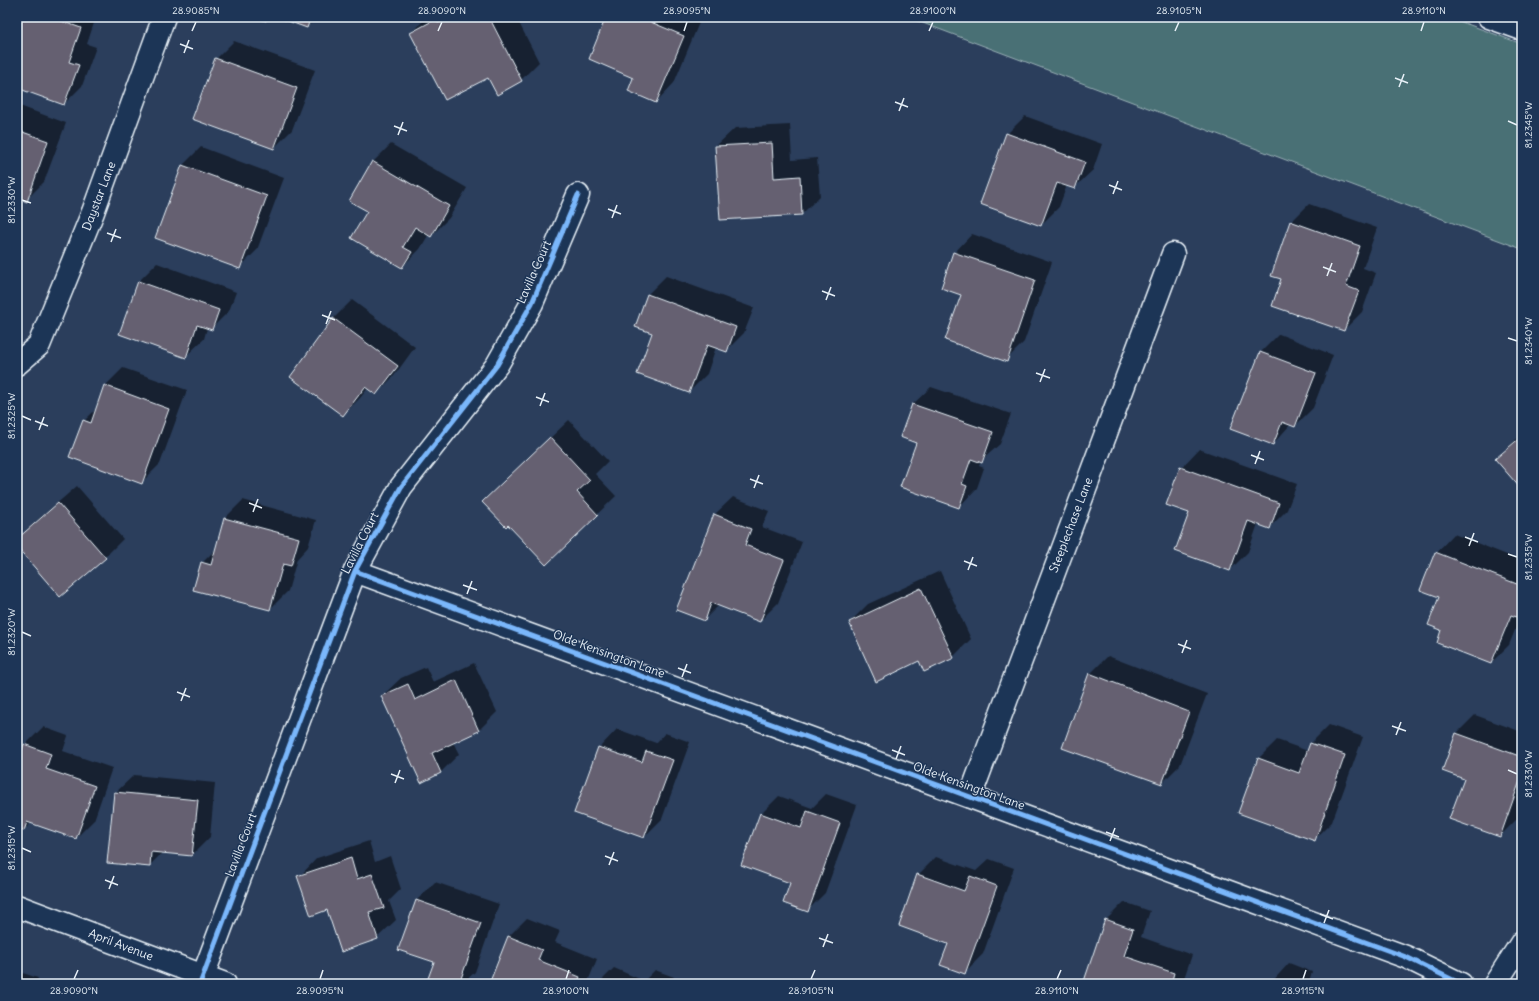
<svg xmlns="http://www.w3.org/2000/svg" width="1539" height="1001" font-family="Delius,sans-serif">
<rect width="100%" height="100%" fill="#2b3e5c"/>
<filter id="ink" filterUnits="userSpaceOnUse"><feTurbulence type="fractalNoise" baseFrequency=".025" numOctaves="2"/><feDisplacementMap in="SourceGraphic" scale="8" xChannelSelector="R" yChannelSelector="G"/><feConvolveMatrix kernelMatrix="1 2 1 2 8 2 1 2 1" color-interpolation-filters="sRGB"/></filter>
<g filter="url(#ink)">
<!-- green -->
<path fill="#4a7074" stroke="#99b0b6" d="M907 17H1448L1522 44V249Z"/>
<!-- shadow -->
<path fill="#0007" d="M17 17H96L87 44 96 47 82 86 64 104 17 87Z
M280 17H316L307 27Z
M427 17H516L539 62 521 80 488 77 411 33Z
M607 17 701 18 674 83 656 102 635 77Z
M234 41 315 70 292 130 274 148 216 59Z
M17 105 66 123 44 182 26 200 17 197Z
M1025 116 1102 144 1093 170 1074 188 1067 185 1059 207 1041 225 1007 134Z
M790 125 792 160 817 158 820 196 802 214 716 146 735 128Z
M391 144 467 188 449 218 431 236 429 234 420 249 402 267 368 211 373 162Z
M201 147 284 178 257 250 239 268 156 237 183 165Z
M1309 204 1377 228 1363 268 1376 273 1362 312 1344 330 1283 279 1291 222Z
M972 234 1052 262 1024 342 1006 360 963 294 954 253Z
M157 263 236 292 229 311 211 329 207 328 204 339 185 357 139 281Z
M666 276 754 308 744 333 726 351 716 347 707 374 689 392 654 333 636 326 648 294Z
M352 300 415 347 394 376 376 394 368 388 361 397 343 415 291 377 334 318Z
M1279 334 1333 355 1313 408 1295 426 1291 424 1273 444 1261 352Z
M123 368 187 390 160 464 142 482 84 421 98 407 105 386Z
M931 387 1011 414 1000 444 981 461 979 466 984 468 977 488 959 507 912 405Z
M569 420 608 461 595 474 616 496 546 564 502 484Z
M1522 434V489L1496 459Z
M1199 449 1297 484 1287 510 1269 528 1258 524 1248 552 1230 570 1190 512 1181 468Z
M77 486 123 539 105 557 17 546V540L32 525Z
M733 497 769 511 762 527 802 542 778 603 760 621 719 605 704 620 714 515Z
M243 500 316 520 308 547 297 559 288 591 270 609 202 563 217 548 225 518Z
M1454 534 1522 561V618H1520L1509 645 1491 663 1441 597 1436 553Z
M940 571 971 639 953 657 920 660 850 622 868 604Z
M1108 656 1207 694 1180 765 1162 783 1090 674Z
M474 663 497 712 479 730 453 742 459 754 441 772 382 696 401 678 426 667 433 682Z
M1475 715 1522 732V806L1518 818 1500 836 1465 778 1443 771 1457 733Z
M1329 725 1363 737 1332 822 1314 840 1239 813 1259 758 1277 740 1308 751 1311 743Z
M43 727 68 736 63 751 112 768 94 820 76 838 31 823 24 830 17 828V767L25 745Z
M617 729 656 743 665 733 690 742 662 819 644 837 599 748Z
M134 775 215 783 210 837 192 855 163 852 149 866 115 793Z
M826 794 857 805 825 893 807 911 791 882 761 814 779 796 812 808Z
M369 841 375 862 390 856 401 889 389 901 396 920 377 938 328 909 299 877 317 858Z
M936 857 976 871 989 859 1014 868 983 954 964 973 918 875Z
M435 882 499 904 475 972 462 984H440L435 962 400 949 417 900Z
M1124 902 1150 911 1141 937 1192 955 1182 984H1084L1106 920Z
M527 918 560 931 555 942 597 959 587 984H490L509 936Z
M1289 963 1312 972 1308 984H1270Z
M614 968 644 981 655 970 674 977 671 984H598Z
M17 971 38 978 36 984H17Z"/>
<!-- building -->
<path fill="#656171" stroke="#e8f1f8" d="M17 17H50L81 28 69 62 79 65 64 105 17 88Z
M254 17H267L266 21Z
M277 17H311L307 28Z
M449 17H489L522 81 497 95 488 78 445 100 410 33 436 19 438 23Z
M606 17H639L684 36 656 103 628 91 633 78 589 59Z
M215 58 297 88 274 149 192 119Z
M17 130 48 141 27 202 17 198Z
M1006 133 1085 162 1075 189 1057 183 1041 226 980 204Z
M772 143 774 178 800 176 802 215 720 220 715 146Z
M372 161 449 206 431 237 415 227 403 247 412 252 402 268 351 238 367 211 349 201Z
M182 165 267 196 240 269 155 238Z
M1290 221 1360 246 1346 286 1359 291 1344 331 1272 306 1281 279 1271 276Z
M953 252 1035 280 1007 362 945 340 961 295 941 288Z
M138 281 219 310 212 330 197 325 186 358 119 334Z
M647 294 736 327 727 352 707 345 689 393 637 374 652 333 635 327Z
M333 318 398 366 376 395 365 387 343 416 290 377Z
M1260 352 1316 373 1295 427 1282 422 1273 445 1230 429Z
M104 385 169 409 142 484 69 457 83 420 91 423Z
M912 404 993 432 982 463 971 459 962 484 967 486 959 508 900 487 916 443 900 437Z
M1522 436V490L1495 459Z
M550 437 590 480 577 492 598 515 546 565 508 525 506 527 482 502Z
M1180 467 1279 503 1270 529 1248 521 1230 571 1175 551 1189 513 1166 505Z
M58 503 106 558 60 597 17 547V539Z
M714 514 751 529 745 545 784 560 760 622 711 603 705 621 676 610Z
M224 518 299 538 291 566 283 564 270 610 193 590 201 562 211 565Z
M1435 552 1522 586V619L1511 615 1491 664 1437 643 1441 630 1428 625 1439 597 1420 590Z
M921 588 954 658 924 672 919 661 876 682 849 622Z
M1089 673 1189 712 1162 784 1062 748Z
M456 680 479 731 432 753 441 773 421 783 381 696 408 684 415 700Z
M1456 733 1522 757V775L1500 837 1449 819 1464 779 1442 771Z
M1310 743 1345 755 1315 841 1238 813 1258 758 1299 773Z
M24 744 51 754 46 769 95 786 76 839 27 822 24 831 17 829V764Z
M598 747 642 762 646 751 673 760 644 838 574 813Z
M114 792 198 800 192 856 151 852 150 867 107 863Z
M807 811 840 823 808 912 783 903 790 883 741 865 760 813 801 828Z
M351 858 357 879 372 874 384 908 369 912 378 939 341 952 327 910 311 916 297 876Z
M917 874 964 891 970 876 997 886 965 974 940 965 948 944 899 926Z
M416 900 481 923 459 984H437L427 981 434 962 398 950Z
M1105 919 1133 929 1124 956 1174 973 1171 984H1083Z
M508 936 542 950 538 960 580 977 577 984H489Z"/>
<g fill="none" stroke-linecap="round" stroke-linejoin="round">
<!-- minor casing -->
<g stroke="#e8f1f8" stroke-width="25">
<path id="minor" d="M1489 17 1522 29
M17 364 39 345 93 212 164 17
M355 571 1406 957 1461 984
M970 797 1173 254
M17 906 225 984
M200 984 355 571 401 487 497 365 532 303 578 195
M1495 984 1522 942"/>
</g>
<!-- minor -->
<use href="#minor" stroke="#1d3557" stroke-width="22"/>
<!-- cycleway casing -->
<g stroke="#1d3557" stroke-width="8">
<path id="cycleway" d="M355 571 1406 957 1461 984
M200 984 355 571 401 487 497 365 532 303 578 195"/>
</g>
<!-- cycleway -->
<use href="#cycleway" stroke="#7ab7fb" stroke-width="5"/>
</g>
</g>
<!-- ticks -->
<path fill="none" stroke="#e8f1f8" stroke-width="1.5" d="M192 31 196 22M438 31 442 22M684 31 687 22M929 31 933 22M1175 31 1179 22M1421 31 1424 22M180 44 193 49M184 53 189 40M1395 78 1408 83M1399 87 1404 74M895 102 908 107M899 111 904 98M1508 121 1517 125M394 126 407 131M398 135 403 122M1109 185 1122 190M1113 194 1118 181M22 200 31 203M608 209 621 214M612 218 617 205M107 233 121 238M111 242 116 229M1323 267 1336 272M1327 276 1332 263M822 291 835 296M826 300 831 287M322 315 335 320M326 324 331 311M1508 338 1517 341M1036 373 1050 378M1040 382 1045 369M536 397 549 402M540 406 545 393M22 416 31 420M35 421 48 426M39 430 44 417M1251 455 1264 460M1255 464 1260 451M750 479 763 484M754 488 759 475M249 503 262 508M253 512 258 499M1465 537 1478 542M1469 546 1474 533M1508 554 1517 557M964 561 977 566M968 570 973 557M463 585 477 590M467 594 472 581M22 632 31 636M1178 644 1191 649M1182 653 1187 640M678 668 691 673M682 677 687 664M177 692 190 697M181 701 186 688M1392 726 1406 731M1396 735 1401 722M892 750 905 755M896 759 901 746M1508 770 1517 774M391 774 404 779M395 783 400 770M1106 832 1119 837M1110 841 1115 828M22 848 31 852M605 856 618 861M609 865 614 852M105 880 118 885M109 889 114 876M1320 914 1333 919M1324 923 1329 910M819 938 833 943M823 947 828 934M74 979 78 970M320 979 323 970M566 979 569 970M811 979 815 970M1057 979 1061 970M1303 979 1306 970"/>
<g text-anchor="middle" stroke-width="3" stroke-linejoin="round" paint-order="stroke">
<!-- street labels -->
<g font-size="12" fill="#e8f1f8" stroke="#1d3557">
<text transform="translate(99 196) rotate(-69)" y="4">Daystar Lane</text>
<text transform="translate(534 272) rotate(-66)" y="4">Lavilla Court</text>
<text transform="translate(1071 525) rotate(-69)" y="4">Steeplechase Lane</text>
<text transform="translate(360 543) rotate(-63)" y="4">Lavilla Court</text>
<text transform="translate(609 654) rotate(20)" y="4">Olde Kensington Lane</text>
<text transform="translate(969 786) rotate(20)" y="4">Olde Kensington Lane</text>
<text transform="translate(241 845) rotate(-69)" y="4">Lavilla Court</text>
<text transform="translate(121 945) rotate(21)" y="4">April Avenue</text>
</g>
</g>
<!-- margin -->
<rect width="1539" height="1001" fill="none" stroke="#1d3557" stroke-width="44"/>
<rect x="22" y="22" width="1495" height="957" fill="none" stroke="#e8f1f8" stroke-width="1.5"/>
<g font-size="10" text-anchor="middle" fill="#e8f1f8">
<text x="196" y="14">28.9085°N</text>
<text x="442" y="14">28.9090°N</text>
<text x="687" y="14">28.9095°N</text>
<text x="933" y="14">28.9100°N</text>
<text x="1179" y="14">28.9105°N</text>
<text x="1424" y="14">28.9110°N</text>
<text transform="translate(1528 125) rotate(-90)" y="4">81.2345°W</text>
<text transform="translate(11 200) rotate(-90)" y="4">81.2330°W</text>
<text transform="translate(1528 341) rotate(-90)" y="4">81.2340°W</text>
<text transform="translate(11 416) rotate(-90)" y="4">81.2325°W</text>
<text transform="translate(1528 557) rotate(-90)" y="4">81.2335°W</text>
<text transform="translate(11 632) rotate(-90)" y="4">81.2320°W</text>
<text transform="translate(1528 774) rotate(-90)" y="4">81.2330°W</text>
<text transform="translate(11 848) rotate(-90)" y="4">81.2315°W</text>
<text x="74" y="994">28.9090°N</text>
<text x="320" y="994">28.9095°N</text>
<text x="566" y="994">28.9100°N</text>
<text x="811" y="994">28.9105°N</text>
<text x="1057" y="994">28.9110°N</text>
<text x="1303" y="994">28.9115°N</text>
</g>
</svg>
